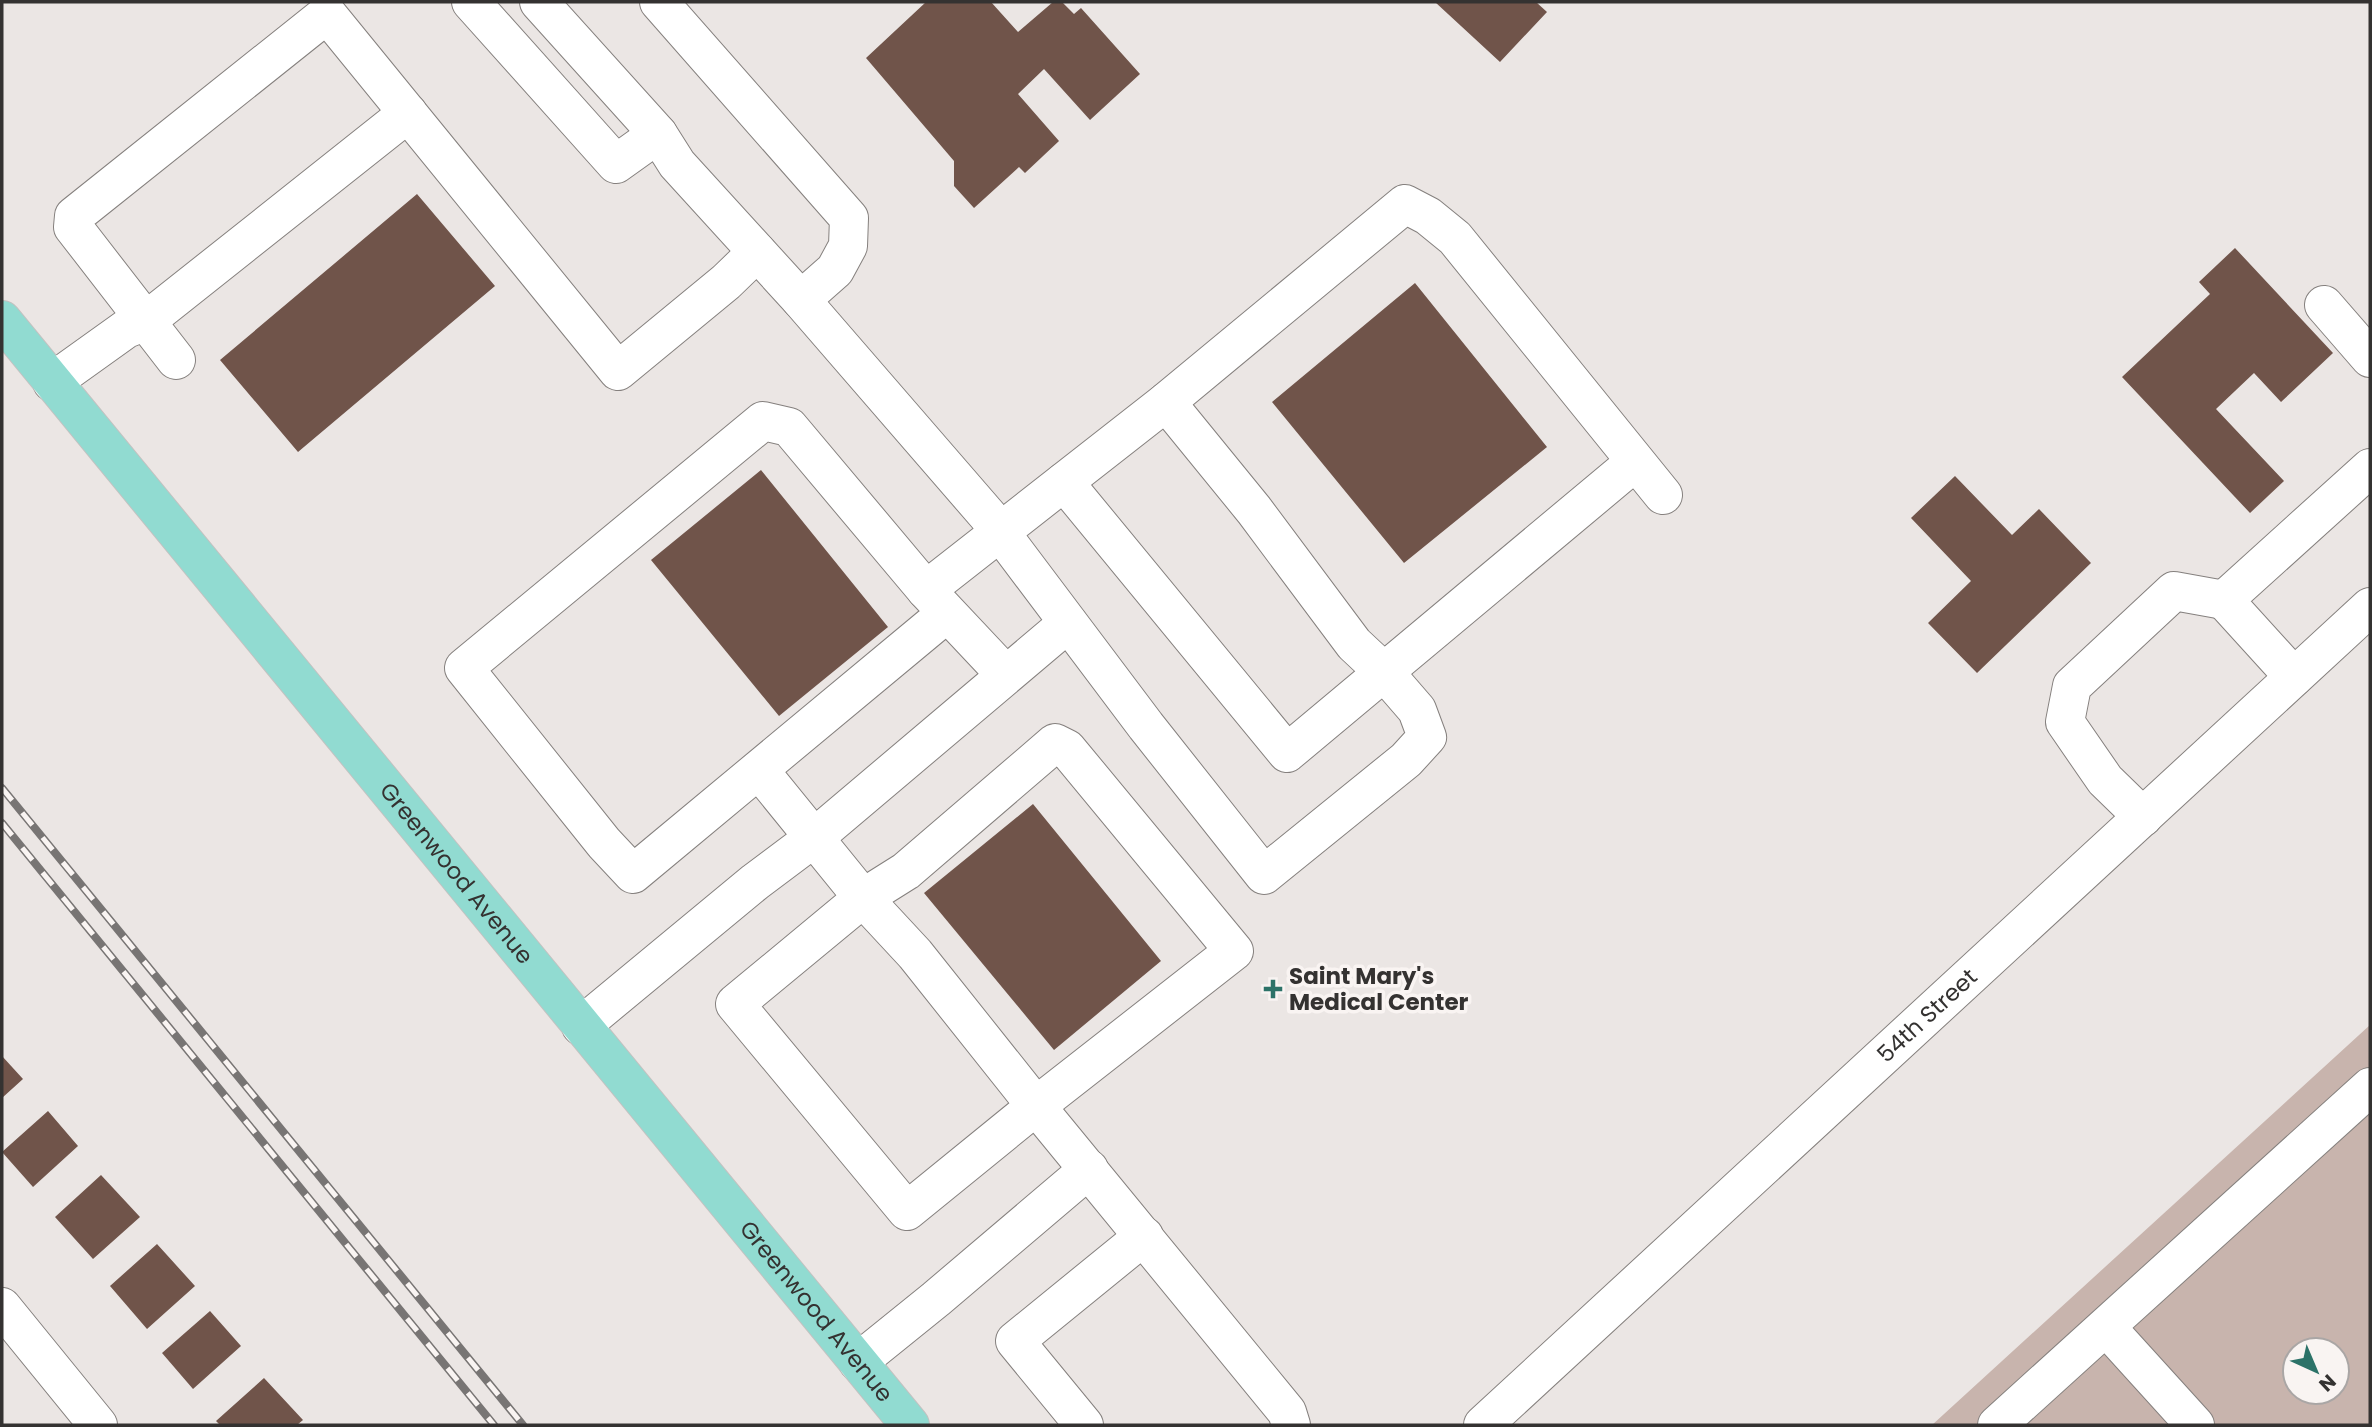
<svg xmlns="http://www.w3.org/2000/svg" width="2372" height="1427" font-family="Poppins,sans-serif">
<rect width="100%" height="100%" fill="#ebe6e4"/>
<!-- green -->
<path fill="#c8b4ad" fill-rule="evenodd" d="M2370 1025V1425H1932ZM2295 1350H2337V1392H2295Z"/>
<!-- building -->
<path fill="#70544a" d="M926 2H991L1018 32 1053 2H1062L1074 14 1081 8 1140 74 1090 120 1044 69 1018 94 1059 141 1025 173 1019 167 974 208 954 186V161L866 58Z
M1435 2H1536L1547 12 1500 62Z
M417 194 495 286 298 452 220 360Z
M2235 248 2333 353 2281 402 2254 373 2216 409 2284 481 2250 513 2122 377 2210 294 2199 282Z
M1415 283 1547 447 1404 563 1272 402Z
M761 470 888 627 779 716 651 560Z
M1955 476 2012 535 2039 509 2091 563 1977 673 1928 623 1971 581 1911 518Z
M1033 804 1161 961 1054 1050 924 893Z
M2 1056 23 1079 2 1098Z
M48 1111 78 1146 33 1187 2 1152Z
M101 1175 140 1217 93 1259 55 1217Z
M157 1244 195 1286 147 1329 110 1286Z
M210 1311 241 1346 193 1389 162 1353Z
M264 1378 303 1420 297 1425H220L216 1421Z"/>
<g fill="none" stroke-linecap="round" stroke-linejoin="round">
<!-- minor casing -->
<g stroke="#85807e" stroke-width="40">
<g id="minor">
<path d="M471 2 616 164 658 134"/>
<path d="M539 2 658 134 677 164 801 300 988 516 1146 726 1264 875 1406 760 1427 737 1417 710 1385 673 1354 644 1254 510 1166 402"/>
<path d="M659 2 849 218 848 246 835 270 801 300"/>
<path d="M2324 305 2370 358"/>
<path d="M176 360 73 227 74 216 327 14 618 371 726 282 757 252"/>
<path d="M52 382 126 329 146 321 408 113"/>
<path d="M1064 482 1287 753 1635 462"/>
<path d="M926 590 1166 402 1405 204 1428 216 1455 238 1663 495"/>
<path d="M947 613 633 874 604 843 464 668 763 421 789 427 926 590 1005 674"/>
<path d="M2294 677 2224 600 2370 468"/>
<path d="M1055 743 1067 749 1234 951 1036 1106 907 1211 735 1004 863 898 906 871Z"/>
<path d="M759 770 863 898 915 954 1036 1106 1287 1412 1291 1425"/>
<path d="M2143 817 2105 780 2065 722 2072 686 2174 591 2224 600"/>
<path d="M581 1026 755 882 815 837 1068 623"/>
<path d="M2 1307 98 1425"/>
<path d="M2107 1328 2195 1425"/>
<path d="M858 1362 936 1299 1089 1169"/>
<path d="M1084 1425 1015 1341 1144 1236"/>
<path id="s1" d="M1483 1425 2370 607"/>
<path d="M1997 1425 2370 1087"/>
</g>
</g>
<!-- major casing -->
<g stroke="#c2c2c1" stroke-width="40">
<g id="major">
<path id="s2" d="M2 320 910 1425"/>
</g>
</g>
<!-- minor -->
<use href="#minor" stroke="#fff" stroke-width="38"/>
<!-- major -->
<use href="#major" stroke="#91dbd1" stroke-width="38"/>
<!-- rail casing -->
<g stroke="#787574" stroke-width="8">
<path id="rail" d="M2 788 523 1425
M2 823 494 1425"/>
</g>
<!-- rail -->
<use href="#rail" stroke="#f9f4f2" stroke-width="5" stroke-dasharray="16" stroke-linecap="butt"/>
</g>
<!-- markers -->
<path fill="#2c7268" stroke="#f9f4f2" stroke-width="2.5" d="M1269.5 978.5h7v7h7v7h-7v7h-7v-7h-7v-7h7z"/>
<g text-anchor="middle" stroke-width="7" stroke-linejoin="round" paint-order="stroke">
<!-- street labels -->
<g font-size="23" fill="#343231" stroke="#f9f4f2">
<text dy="8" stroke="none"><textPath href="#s2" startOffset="716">Greenwood Avenue</textPath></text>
<text dy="8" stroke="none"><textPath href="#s1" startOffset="604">54th Street</textPath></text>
<text dy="8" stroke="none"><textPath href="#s2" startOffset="1283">Greenwood Avenue</textPath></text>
</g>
<!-- poi labels -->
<g font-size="23" font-weight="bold" fill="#343231" stroke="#f9f4f2" text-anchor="start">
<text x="1289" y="984">Saint Mary's<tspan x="1289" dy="26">Medical Center</tspan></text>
</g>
</g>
<!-- border -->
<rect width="2372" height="1427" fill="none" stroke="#343231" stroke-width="7"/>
<!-- north arrow -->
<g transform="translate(2316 1371) rotate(136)"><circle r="33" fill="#f9f4f2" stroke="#aaa6a5" stroke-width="2"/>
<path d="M0-5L12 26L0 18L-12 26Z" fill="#2c7268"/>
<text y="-10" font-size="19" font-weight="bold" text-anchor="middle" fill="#343231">N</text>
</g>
</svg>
